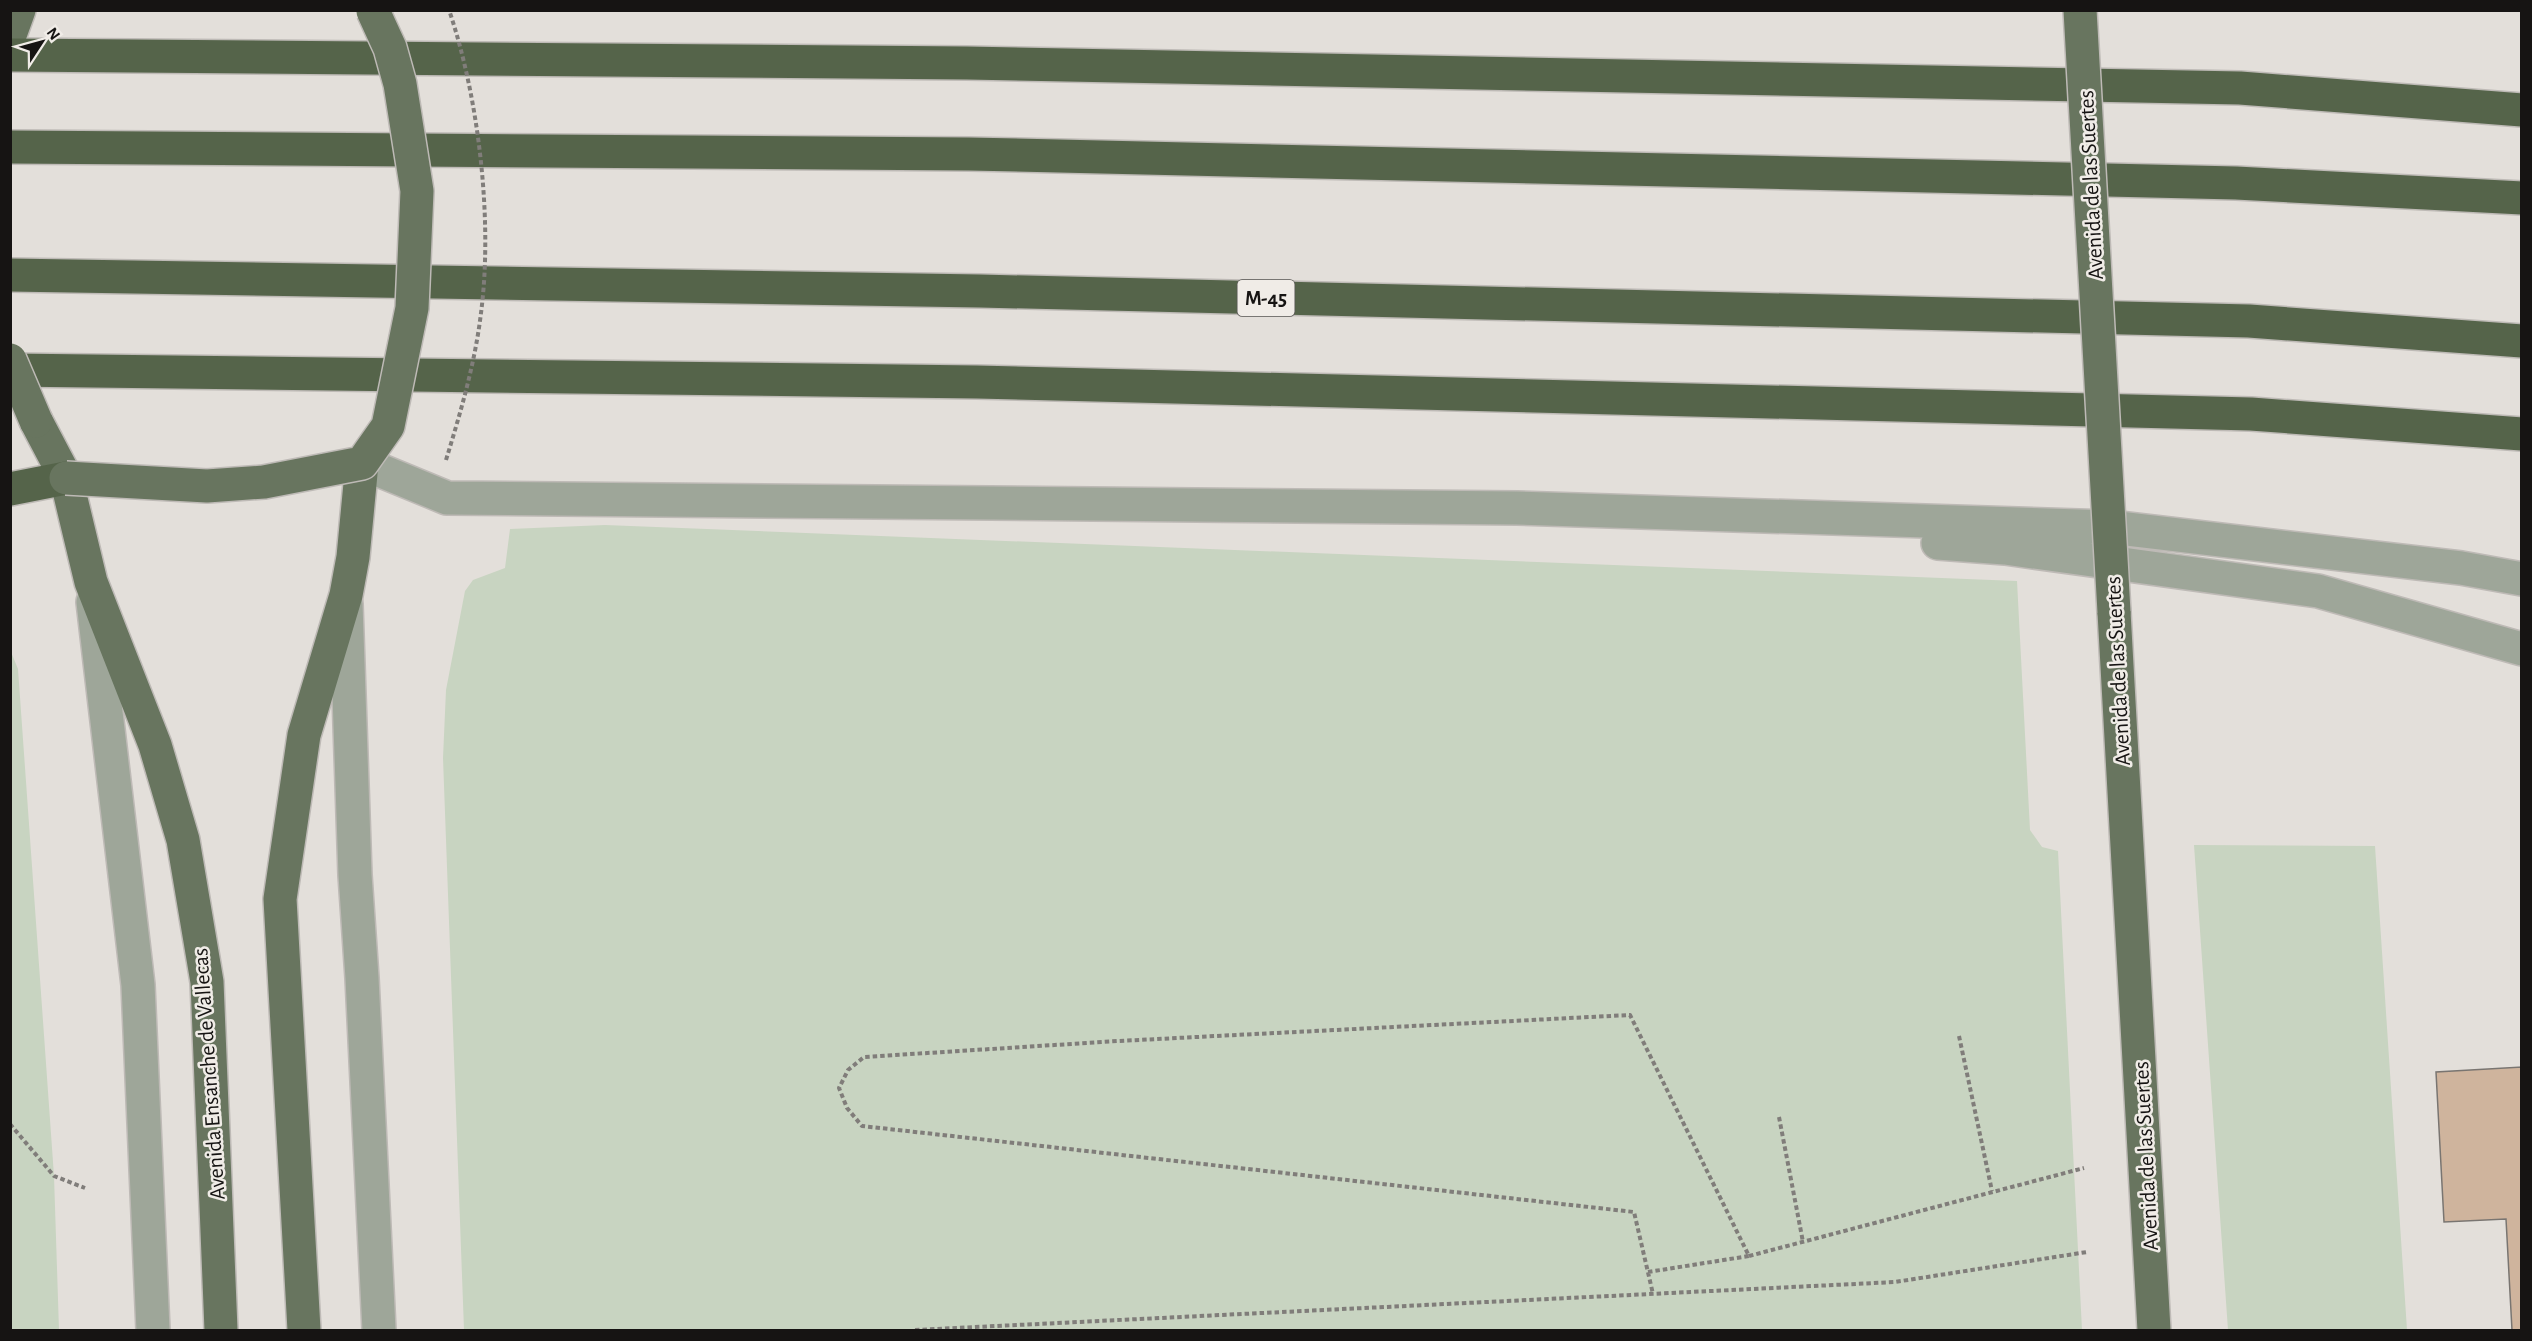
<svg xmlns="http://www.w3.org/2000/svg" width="2532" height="1341" font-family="'Alegreya Sans',sans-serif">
<rect width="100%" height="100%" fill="#e3dfda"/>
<!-- green -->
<path fill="#c8d4c1" d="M605 525 2017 581 2030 830 2042 847 2058 851 2082 1330H464L443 758 446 690 465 591 473 580 505 568 510 529Z
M11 652 18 669 54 1176 59 1330H11Z
M2194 845 2375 846 2407 1330H2228Z"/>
<!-- building -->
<path fill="#cfb49d" stroke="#797571" stroke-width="1.5" d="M2522 1067V1330H2512L2506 1219 2444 1222 2436 1072Z"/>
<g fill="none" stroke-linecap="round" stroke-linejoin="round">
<!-- minor casing -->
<g stroke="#bebab6" stroke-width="36">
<path id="minor" d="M362 463 447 498 1517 508 2110 527 2461 568 2522 579
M1938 543 2005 548 2318 591 2522 649
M93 602 138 985 153 1330
M346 604 355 875 362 978 379 1330"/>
</g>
<!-- major casing -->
<g stroke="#bebab6" stroke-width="36">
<path id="major" d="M10 35 19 10
M36 421 66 478 91 582 155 745 183 840 207 982 221 1330
M2114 612 2154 1330
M304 1330 280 899 304 735 346 595 353 557 362 463"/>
</g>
<!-- highway casing -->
<g stroke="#bebab6" stroke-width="36">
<path id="highway" d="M10 55 967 63 2240 88 2522 110
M10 147 969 154 2236 183 2522 198
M10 275 980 291 2249 321 2522 341
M10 370 977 382 2251 414 2522 434
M10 489 66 478"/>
</g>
<!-- path -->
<path stroke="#807d7a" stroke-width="4" stroke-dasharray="4.5 3" stroke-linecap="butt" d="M1959 1036 1992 1191
M1779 1117 1803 1242
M10 1124 54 1176 85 1188
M1749 1256 2084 1168
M1648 1272 1749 1256 1630 1015 1118 1041 864 1057 848 1070 839 1088 847 1108 862 1126 1634 1212 1653 1294
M915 1330 1895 1282 2087 1252"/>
<!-- minor -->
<use href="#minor" stroke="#9ea699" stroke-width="33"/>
<!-- major -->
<use href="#major" stroke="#68755f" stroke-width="33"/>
<!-- highway -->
<use href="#highway" stroke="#55644a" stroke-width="33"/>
<!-- major-bridge casing -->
<g stroke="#bebab6" stroke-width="36" stroke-linecap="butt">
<path id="major-bridge" d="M2080 10 2114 612
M10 360 36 421
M66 478 207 486 264 482 362 463 388 426 412 308 417 191 400 84 390 48 373 11"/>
</g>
<!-- path-bridge -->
<path stroke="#807d7a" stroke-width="4" stroke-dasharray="4.5 3" stroke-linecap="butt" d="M446 460C461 411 475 363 481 313 493 221 479 98 449 10"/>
<!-- major-bridge -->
<use href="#major-bridge" stroke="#68755f" stroke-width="33"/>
</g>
<g text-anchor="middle" stroke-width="5" stroke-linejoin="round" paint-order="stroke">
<!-- shield labels -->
<rect fill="#f0ece7" stroke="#575553" stroke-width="1.5" x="1237.5" y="280" width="57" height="36" rx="4.5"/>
<g font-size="21" font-weight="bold" fill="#161413">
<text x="1266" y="305">M-45</text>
</g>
<!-- street labels -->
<g font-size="22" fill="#161413" stroke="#f0ece7">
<text transform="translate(2090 185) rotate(-93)" y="8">Avenida de las Suertes</text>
<text transform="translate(2117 671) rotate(-93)" y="8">Avenida de las Suertes</text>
<text transform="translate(208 1074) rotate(-94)" y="8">Avenida Ensanche de Vallecas</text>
<text transform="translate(2145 1156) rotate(-93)" y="8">Avenida de las Suertes</text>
</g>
</g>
<!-- border -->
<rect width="2532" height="1341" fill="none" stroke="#161413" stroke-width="24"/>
<!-- north arrow -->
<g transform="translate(42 42) rotate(54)" stroke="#f0ece7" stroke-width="4.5" paint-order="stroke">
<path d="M0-4.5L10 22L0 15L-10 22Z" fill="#161413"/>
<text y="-9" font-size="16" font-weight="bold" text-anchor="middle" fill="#161413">N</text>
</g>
</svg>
